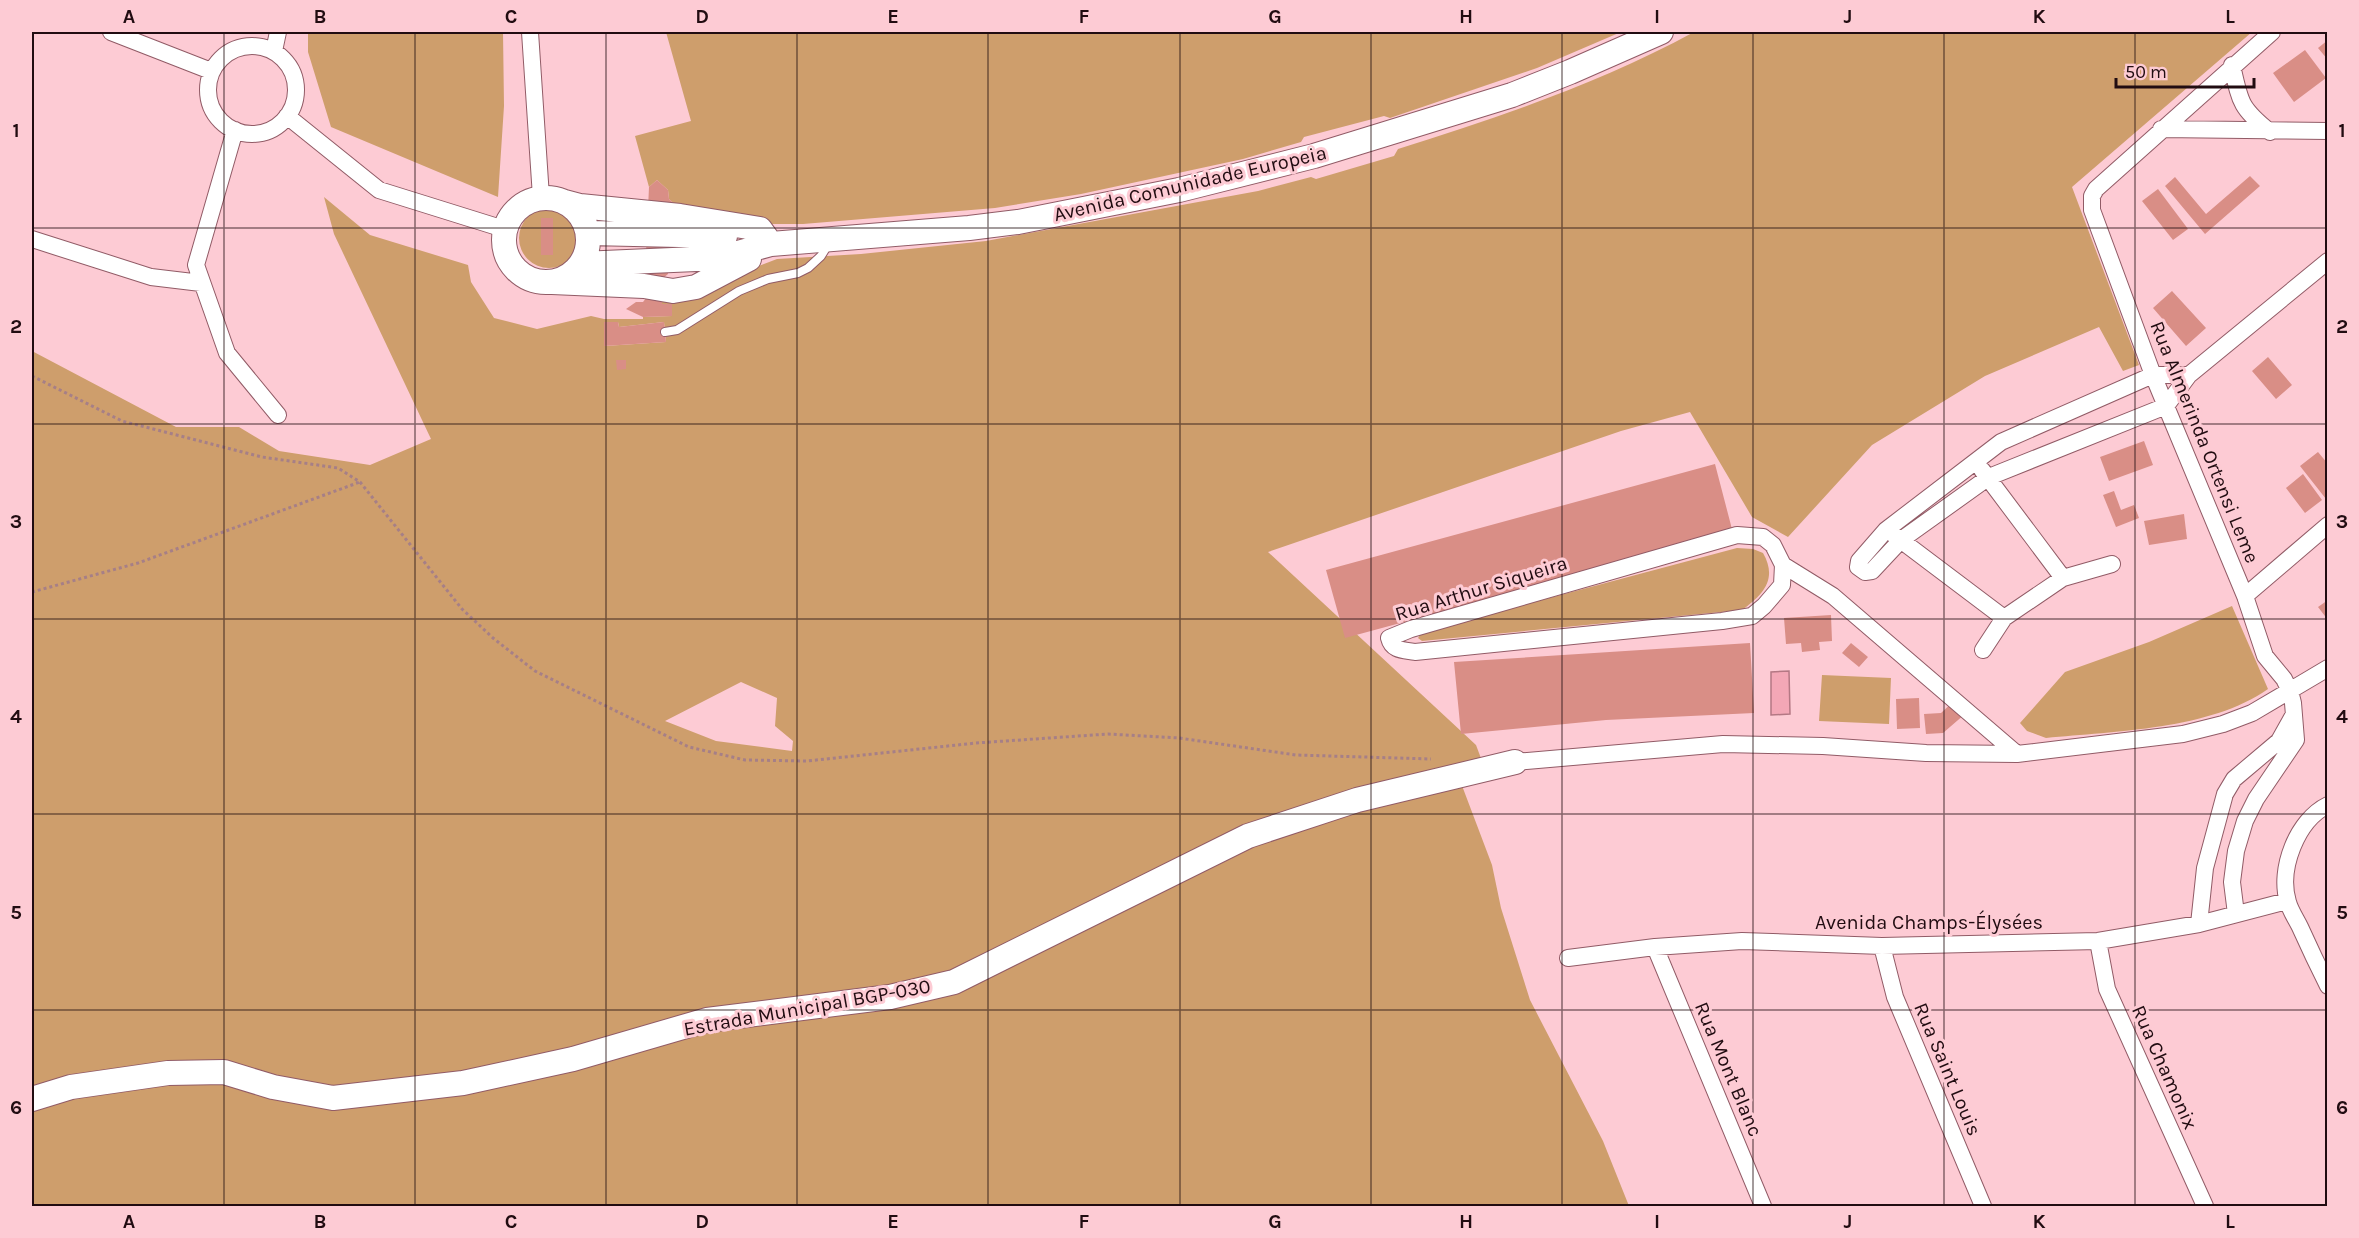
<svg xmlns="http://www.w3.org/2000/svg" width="2359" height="1238" font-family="Karla,sans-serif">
<rect width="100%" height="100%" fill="#fdcbd4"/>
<!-- green -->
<path fill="#ce9e6c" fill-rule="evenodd" d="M308 32H503L504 106 498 197 331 127 308 52Z
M666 32H1621L1537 68 1390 118 1384 116 1304 137 1301 142 1243 159 1081 194 995 208 803 224H764L679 208 669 199 668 190 657 180 649 187 635 136 691 121Z
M1694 32H2252L2072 187 2139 365 2123 371 2099 327 1985 376 1872 445 1788 537 1752 517 1690 412 1621 431 1268 552 1476 745 1488 777 1461 783 1492 865 1501 908 1530 1000 1603 1141 1629 1206H32V351L176 427H239L279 451 370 465 431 439 334 234 324 197 370 235 468 265 471 282 494 318 537 329 591 316 604 319H643V317L672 316 662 304V298L735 275 777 259 861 254 986 241 1258 191 1311 177 1316 179 1394 156 1398 149C1500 117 1600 83 1694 32ZM618 322 619 327 664 322 666 342 605 346 604 323ZM741 682 777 698 775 726 793 741 792 751 716 741 665 721Z
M519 238a30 30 0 1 1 60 0a30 30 0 1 1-60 0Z
M1737 548 1753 549 1763 553C1778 579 1763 595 1742 610L1422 641 1418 638 1422 632Z
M2232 606 2268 689C2210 730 2115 731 2046 738L2027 731 2020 723 2065 672 2149 642Z
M1822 675 1891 678 1889 724 1819 721Z"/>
<!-- water -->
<path fill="#f3a7b6" stroke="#b47884" stroke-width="1.5" d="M1789 671 1790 714 1771 715V672Z"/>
<!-- building -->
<path fill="#d98e86" d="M2328 40V60L2318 48Z
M2305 50 2326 78 2294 102 2273 73Z
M2250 176 2260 186 2205 234 2165 186 2175 177 2206 214Z
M657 180 668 190 669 199 679 208 670 242 668 274 655 285 645 275 649 187Z
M2158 189 2188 229 2173 240 2142 201Z
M541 218H553V255H541Z
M2172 291 2206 328 2186 346 2153 308Z
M650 293H662V304H672V316L643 317 626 309 636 302H643Z
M604 322H618L619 327 664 322 666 342 604 346Z
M2268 357 2292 385 2276 399 2252 371Z
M616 360H626V369L617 370Z
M2144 441 2153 465 2109 481 2100 457Z
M2318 452 2328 464 2326 499 2300 466Z
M1715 464 1733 533 1345 638 1326 570Z
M2303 474 2322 500 2305 513 2286 488Z
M2114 491 2121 510 2134 505 2139 518 2116 527 2103 495Z
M2184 514 2187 539 2149 545 2144 521Z
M2328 600V620L2318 607Z
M1831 615 1832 641 1819 642 1820 650 1802 652 1801 643 1786 644 1784 618Z
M1750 643 1754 713 1606 720 1461 734 1454 662Z
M1851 643 1868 657 1859 667 1842 653Z
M1919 698 1920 728 1897 729 1896 699Z
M1954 701 1965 714 1943 733 1926 734 1924 714 1941 713Z"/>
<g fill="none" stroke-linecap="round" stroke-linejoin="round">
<!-- lane casing -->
<g stroke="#915b66" stroke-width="10">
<path id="lane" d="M665 332 677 330 739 291 768 279 798 273 808 268 821 256 829 243"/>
</g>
<!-- street casing -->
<g stroke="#915b66" stroke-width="18">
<path id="street" d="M111 32 211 71
M530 32 541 197
M208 90a44 44 0 1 1 88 0a44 44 0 1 1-88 0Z
M274 51 278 32
M2232 65C2240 102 2240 108 2270 132
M287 116 379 190 504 229
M2161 129 2328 131
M235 130 196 265 227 353 278 415
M32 239 151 277 201 283
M2189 375H2153L2001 442 1886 530 1859 561 1858 567 1865 572 1872 571 1901 540 1989 477 2166 406 2189 375 2328 261
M1982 470 2063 578
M1737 535 1763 537 1773 545 1783 565 1782 585 1764 606 1752 616 1722 621 1415 652C1404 650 1392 651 1389 638L1411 629Z
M1894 535 2004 618
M1783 565 1833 596 2017 754
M2245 596 2328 525
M1983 650 2004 618 2063 578 2112 564
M1515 762 1723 744 1823 746 1926 753 2017 754 2183 734 2223 724 2252 713 2328 668
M2328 805C2297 820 2278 869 2288 902 2290 910 2296 919 2300 927 2309 947 2318 966 2328 986
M2236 914 2232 882 2236 851 2245 821 2256 799 2296 740 2293 703 2290 691 2284 679 2265 656 2245 596 2153 375 2092 210V196L2096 189 2272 32
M2199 924 2205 868 2225 794 2234 779 2279 741 2293 716
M2098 941 2107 989 2205 1206
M1882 946 1895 997 1983 1206
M1655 947 1763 1206
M1568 958 1655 947 1742 941 1882 946 2098 941 2199 924 2287 901"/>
</g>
<!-- secondary casing -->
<g stroke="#915b66" stroke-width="26">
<path id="secondary" d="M504 240a42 42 0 1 1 84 0a42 42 0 1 1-84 0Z
M565 202 580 206 680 216 760 229 771 244
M589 233 725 236
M581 264 719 258 771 244 969 228 1018 222 1179 190 1314 156 1512 95 1570 72 1661 32
M552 282 644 286 673 291 696 287 749 259
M32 1099 71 1087 168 1073 224 1072 273 1087 333 1098 463 1083 573 1059 707 1020 890 997 954 982 1248 836 1357 800 1515 762"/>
</g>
<!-- path -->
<path stroke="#a67f87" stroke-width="3" stroke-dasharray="3 3" stroke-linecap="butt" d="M32 376 122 421 262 457 338 468 360 482 462 609 493 638 535 671 689 747 745 760 807 761 976 743 1108 734 1179 738 1296 755 1431 759
M32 592 138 563 360 482"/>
<!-- lane -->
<use href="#lane" stroke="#fff" stroke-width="8"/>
<!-- street -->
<use href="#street" stroke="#fff" stroke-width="16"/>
<!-- secondary -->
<use href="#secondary" stroke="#fff" stroke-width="24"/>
</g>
<!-- grid -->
<path fill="none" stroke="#210c11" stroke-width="1.5" stroke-opacity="0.55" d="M224 32V1206M415 32V1206M606 32V1206M797 32V1206M988 32V1206M1180 32V1206M1371 32V1206M1562 32V1206M1753 32V1206M1944 32V1206M2135 32V1206M32 228H2328M32 424H2328M32 619H2328M32 814H2328M32 1010H2328"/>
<g text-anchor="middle" stroke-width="6" stroke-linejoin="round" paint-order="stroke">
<!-- street labels -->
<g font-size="20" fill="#210c11" stroke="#fdcbd4">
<text transform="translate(1190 183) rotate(-13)" y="7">Avenida Comunidade Europeia</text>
<text transform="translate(2205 442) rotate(68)" y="7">Rua Almerinda Ortensi Leme</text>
<text transform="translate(1481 588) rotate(-17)" y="7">Rua Arthur Siqueira</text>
<text x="1929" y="929">Avenida Champs-Élysées</text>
<text transform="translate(807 1007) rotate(-10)" y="7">Estrada Municipal BGP-030</text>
<text transform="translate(2165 1067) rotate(66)" y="7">Rua Chamonix</text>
<text transform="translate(1729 1069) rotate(67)" y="7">Rua Mont Blanc</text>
<text transform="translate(1948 1069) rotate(67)" y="7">Rua Saint Louis</text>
</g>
</g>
<!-- border -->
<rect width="2359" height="1238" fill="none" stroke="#fdcbd4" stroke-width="66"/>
<!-- scale -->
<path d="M2116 78v9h138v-9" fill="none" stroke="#210c11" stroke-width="3"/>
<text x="2125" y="78" font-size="18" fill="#210c11" stroke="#fdcbd4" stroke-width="4.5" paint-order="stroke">50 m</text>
<rect x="33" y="33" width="2293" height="1172" fill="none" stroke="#210c11" stroke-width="2"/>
<g font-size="20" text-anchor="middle" font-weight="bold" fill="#210c11">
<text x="129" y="23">A</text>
<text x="320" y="23">B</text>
<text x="511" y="23">C</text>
<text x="702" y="23">D</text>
<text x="893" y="23">E</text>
<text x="1084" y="23">F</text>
<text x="1275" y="23">G</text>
<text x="1466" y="23">H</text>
<text x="1657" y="23">I</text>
<text x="1848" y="23">J</text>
<text x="2039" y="23">K</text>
<text x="2230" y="23">L</text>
<text x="16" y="137">1</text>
<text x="2342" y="137">1</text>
<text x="16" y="333">2</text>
<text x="2342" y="333">2</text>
<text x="16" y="528">3</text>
<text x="2342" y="528">3</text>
<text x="16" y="723">4</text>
<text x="2342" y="723">4</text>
<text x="16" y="919">5</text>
<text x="2342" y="919">5</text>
<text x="16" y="1114">6</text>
<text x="2342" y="1114">6</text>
<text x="129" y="1228">A</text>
<text x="320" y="1228">B</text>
<text x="511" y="1228">C</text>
<text x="702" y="1228">D</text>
<text x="893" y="1228">E</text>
<text x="1084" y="1228">F</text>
<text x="1275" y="1228">G</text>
<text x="1466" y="1228">H</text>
<text x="1657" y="1228">I</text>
<text x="1848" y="1228">J</text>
<text x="2039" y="1228">K</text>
<text x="2230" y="1228">L</text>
</g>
</svg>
